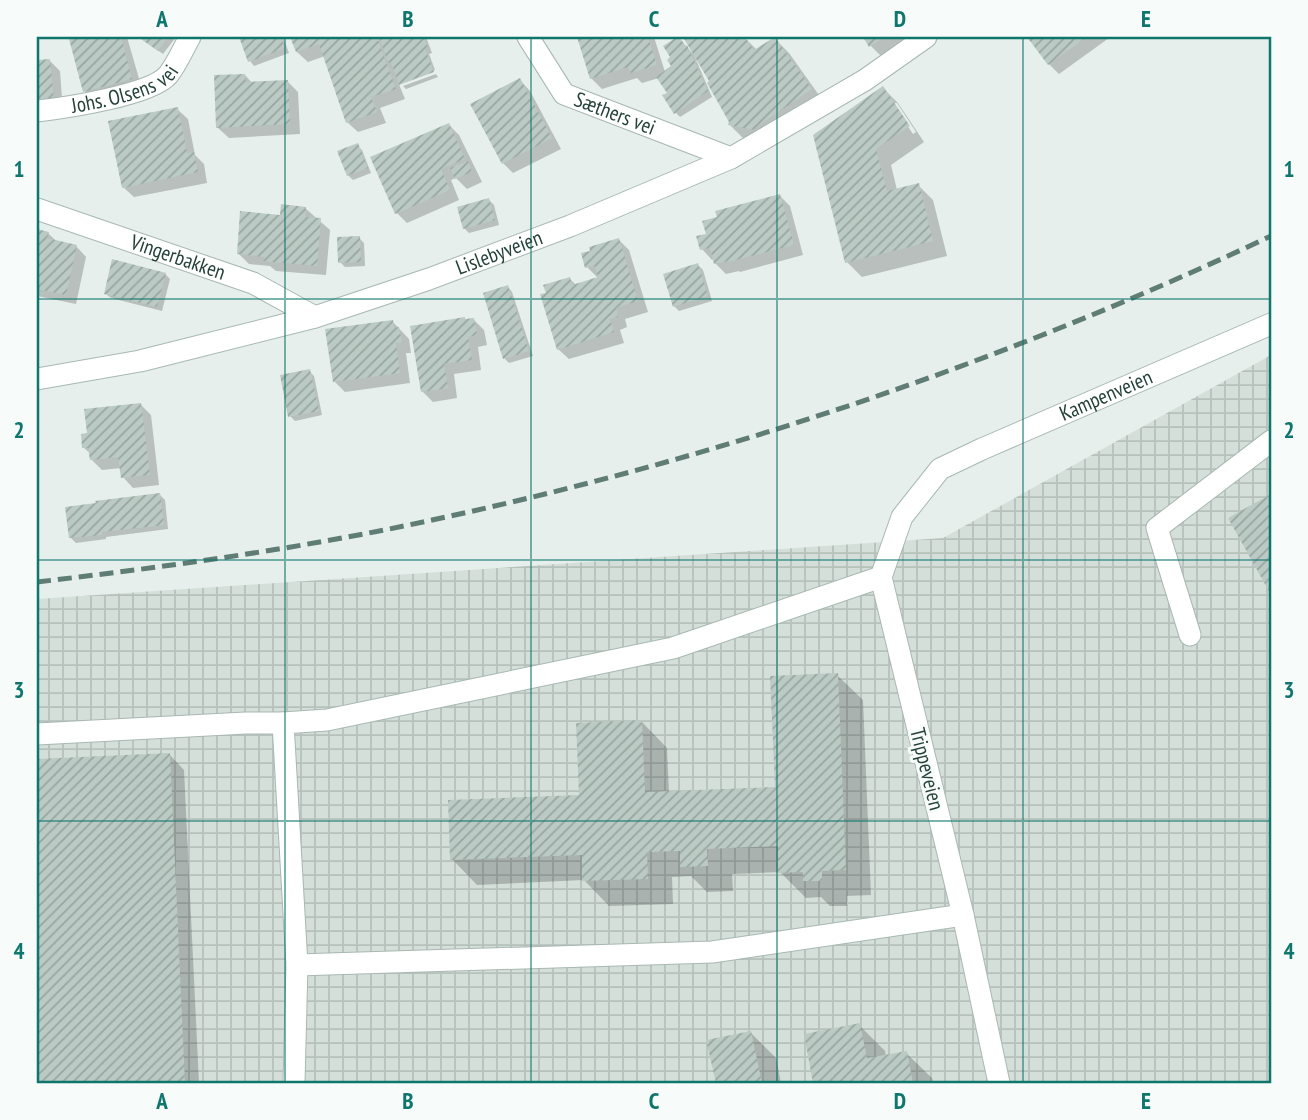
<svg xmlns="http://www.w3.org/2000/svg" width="1308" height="1120" font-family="'PT Sans Narrow',sans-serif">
<defs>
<pattern id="industrial-grid" width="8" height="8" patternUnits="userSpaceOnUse" patternTransform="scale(1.75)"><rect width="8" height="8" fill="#d4dfda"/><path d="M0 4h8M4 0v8" fill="none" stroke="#b6c1bc"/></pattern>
<pattern id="building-hatch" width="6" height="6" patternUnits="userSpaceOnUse" patternTransform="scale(1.75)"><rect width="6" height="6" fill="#bbcac4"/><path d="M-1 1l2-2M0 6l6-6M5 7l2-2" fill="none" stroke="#98a6a0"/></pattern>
</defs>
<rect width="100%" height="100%" fill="#e6efeb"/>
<!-- industrial -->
<path fill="url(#industrial-grid)" d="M1271 355V1083H37V599L943 538Z"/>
<!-- shadow -->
<path fill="#0003" fill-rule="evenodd" d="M84 37H127L142 89 95 101 85 91 71 40Z
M139 37H176L163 54Z
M241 37H283L289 53 254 66 250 61Z
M292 37H426L432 53 429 54 435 70 401 82H398L405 99 380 108 386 123 358 132 347 122 325 56 308 62 297 52Z
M578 37H654L665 72 674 67 687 47 694 55 712 97 680 117 676 113 669 93 659 78 642 83 637 78 602 89 591 78Z
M685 37H744L757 50 774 38 789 53 826 105 745 140 730 125 731 122 709 84 707 85 712 82Z
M865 37H904L906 39 881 56 871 46Z
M1030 37H1108L1109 38 1059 74 1049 64Z
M50 61 60 71 63 112 37 114V62Z
M436 74 438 77 406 89 403 86Z
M245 75 252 83 287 81 298 92 300 134 229 138 218 128Z
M520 80 530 91 561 149 513 173 503 163Z
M883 88 898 103 924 142 891 165 897 190 918 185 933 200 947 256 862 277 847 262ZM892 103H897L916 132 913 134Z
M177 109 188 119 195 155 204 164 207 183 134 197 123 187Z
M449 125 459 135 482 182 467 189 456 178 451 180 459 200 407 223 397 213Z
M357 145 362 150 371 173 353 180 348 175Z
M780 196 790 206 803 255 740 272 739 271 726 274 715 263 714 259 712 260 702 249 708 235Z
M489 200 494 205 499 225 469 233 464 228Z
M305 208 330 230 326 275 276 271 270 266 249 264 238 253 282 217Z
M38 231 48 233 57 242 76 246 86 257 76 304 37 296Z
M359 238 364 243 365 266 345 267 340 262Z
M619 240 629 250 648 312 625 319 627 327 620 330 624 343 569 359 558 349 570 279 576 285 599 279 587 267Z
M698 265 703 270 712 301 679 311 674 306Z
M165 274 170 279 162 311 111 298 106 294Z
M508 287 512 292 533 356 509 363 505 359 485 294Z
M474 320 484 330 487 345 478 347 481 370 454 374 457 398 433 402 422 391 466 321Z
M392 321 409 339 411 353H406L410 383 345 392 334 381Z
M309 371 314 376 322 415 295 421 290 416Z
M141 405 151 415 159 485 133 488 123 477 121 468 102 470 91 459V454L84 448 89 435Z
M160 495 165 500 168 529 106 537V539L76 543 71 538Z
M837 675 863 700 871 895 847 896V906H830L821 897 806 898 780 872 732 874 733 891 707 892 691 876 672 877 673 904 609 906 584 880 477 885 452 859 581 797 642 722 667 748 669 793 777 788Z
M169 754 184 770 199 1083H37V760Z
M859 1025 885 1051 886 1057 906 1053 932 1078 933 1083H815L806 1036Z
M750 1032 776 1058 781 1083H717L708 1042Z"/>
<!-- building -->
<path fill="url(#building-hatch)" d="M76 37H121L132 79 83 92 69 39Z
M138 37H168L158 51Z
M239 37H281L285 48 248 62Z
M290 37H377L396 89 371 97 377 112 346 123 319 44 296 52Z
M379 37H424L428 48 425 49 434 72 399 85 391 62 388 63Z
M577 37H648L657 65 631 73 628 67 590 79Z
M677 37H679L686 46 687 45 708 91 674 114 662 95 667 93 656 77 671 66 667 60 670 57 663 46Z
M683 37H741L747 40 754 50 775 37 812 89 755 128V130L728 125 729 122 707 83 709 81Z
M863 37H884L869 47Z
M1027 37H1087L1048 65Z
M50 59 54 102 37 104V60Z
M245 74 246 82 288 80 290 124 216 128 214 75Z
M520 78 552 138 502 164 470 104Z
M883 86 910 126 876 149 887 191 919 183 933 241 845 263 813 135Z
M178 107 187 153 194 152 198 172 122 188 108 121Z
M449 123 465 159 441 169 450 190 395 214 370 157Z
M358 143 368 168 347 176 337 151Z
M468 161 472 172 455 179 450 168Z
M780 194 794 245 728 262V261L714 264 710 248 700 250 696 236 706 234 702 221 717 217 715 211Z
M489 198 495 220 463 229 457 207Z
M281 204 306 207 305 217 321 218 317 266 263 261 264 257 237 254 240 211 280 215Z
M37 229 49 232 47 238 77 245 66 295 37 289Z
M360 236 361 262 338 263 337 237Z
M619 238 638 301 616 308 618 317 610 319 614 332 557 350 540 294 546 293 543 285 570 277 572 285 598 277 594 265 585 268 581 253 590 251 589 247Z
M112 259 166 273 157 307 104 294Z
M698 263 708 296 673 307 663 274Z
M508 285 529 351 503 359 483 293Z
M465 317V319L474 318 477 335 468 337 472 360 444 364 448 388 421 392 410 326Z
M393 320 394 328 399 327 402 343H396L400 373 333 382 325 329Z
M310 369 319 411 288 417 280 375Z
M141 403 150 475 121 478 118 457 90 460 88 448H82L81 434 87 433 84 409Z
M160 493 164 525 102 532V535L69 538 65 507 96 503 95 501Z
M1271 494V595L1228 518Z
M838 673 846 870 822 871V881H803V872L778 873V846L707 849 708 866 680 867V851L647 852 648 879 582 881V855L450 860 448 800 579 795 576 723 642 720 645 792 775 787 770 676Z
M170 753 185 1083H37V759Z
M860 1023 867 1058 907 1051 913 1083H813L804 1034Z
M751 1031 762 1083H716L706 1040Z"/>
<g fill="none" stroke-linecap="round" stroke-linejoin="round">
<!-- minor casing -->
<g stroke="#a8b8b2" stroke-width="23">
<g id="minor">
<path id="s1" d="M528 37 564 94 731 158"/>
<path id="s2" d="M37 111C65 108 151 95 168 75 177 64 183 49 190 37"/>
<path id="s3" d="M37 209 253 283 315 317"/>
<path id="s4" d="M37 379 140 361 315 317 429 279 570 226 731 158 865 80 926 37"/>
<path d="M881 577 673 648 327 720 283 723 297 965 712 952 963 915"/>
<path d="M1190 635 1157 528 1271 441"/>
<path d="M37 734 246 723H283"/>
<path d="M294 1083 297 965"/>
<path id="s5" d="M999 1083 963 915 881 577 902 517 940 469 982 449 1271 324"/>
</g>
</g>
<!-- minor -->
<use href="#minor" stroke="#fff" stroke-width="21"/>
<!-- rail -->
<path stroke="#5f7d75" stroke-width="5" stroke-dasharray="14 7" stroke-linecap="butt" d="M37 582C174 566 311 547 446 517 730 455 1008 360 1271 236"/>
</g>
<!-- grid -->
<path fill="none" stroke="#0f766e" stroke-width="2" stroke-opacity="0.55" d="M285 37V1083M531 37V1083M777 37V1083M1023 37V1083M37 299H1271M37 560H1271M37 821H1271"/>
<g text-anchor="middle" stroke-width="6" stroke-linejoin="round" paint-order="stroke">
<!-- street labels -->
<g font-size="21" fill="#24423a" stroke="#f7fbf9">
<text dy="7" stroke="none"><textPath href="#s2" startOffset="91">Johs. Olsens vei</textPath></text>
<text dy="7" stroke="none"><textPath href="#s1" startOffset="122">Sæthers vei</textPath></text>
<text dy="7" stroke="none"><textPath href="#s4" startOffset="480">Lislebyveien</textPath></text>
<text dy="7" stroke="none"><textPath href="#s3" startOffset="149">Vingerbakken</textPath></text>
<text dy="7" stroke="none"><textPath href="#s5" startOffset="826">Kampenveien</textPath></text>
<text transform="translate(927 769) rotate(76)" y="7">Trippeveien</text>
</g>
</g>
<!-- border -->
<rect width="1308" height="1120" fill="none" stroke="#f7fbf9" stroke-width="77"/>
<rect x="38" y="38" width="1232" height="1044" fill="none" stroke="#0f766e" stroke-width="2.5"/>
<g font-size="23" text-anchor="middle" font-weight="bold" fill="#0f766e">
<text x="162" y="27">A</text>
<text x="408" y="27">B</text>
<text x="654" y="27">C</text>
<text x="900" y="27">D</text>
<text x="1146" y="27">E</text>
<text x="19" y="177">1</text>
<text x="1289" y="177">1</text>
<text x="19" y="438">2</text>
<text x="1289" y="438">2</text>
<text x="19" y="698">3</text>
<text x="1289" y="698">3</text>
<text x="19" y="959">4</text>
<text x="1289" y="959">4</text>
<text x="162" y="1109">A</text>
<text x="408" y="1109">B</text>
<text x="654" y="1109">C</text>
<text x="900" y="1109">D</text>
<text x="1146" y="1109">E</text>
</g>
</svg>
